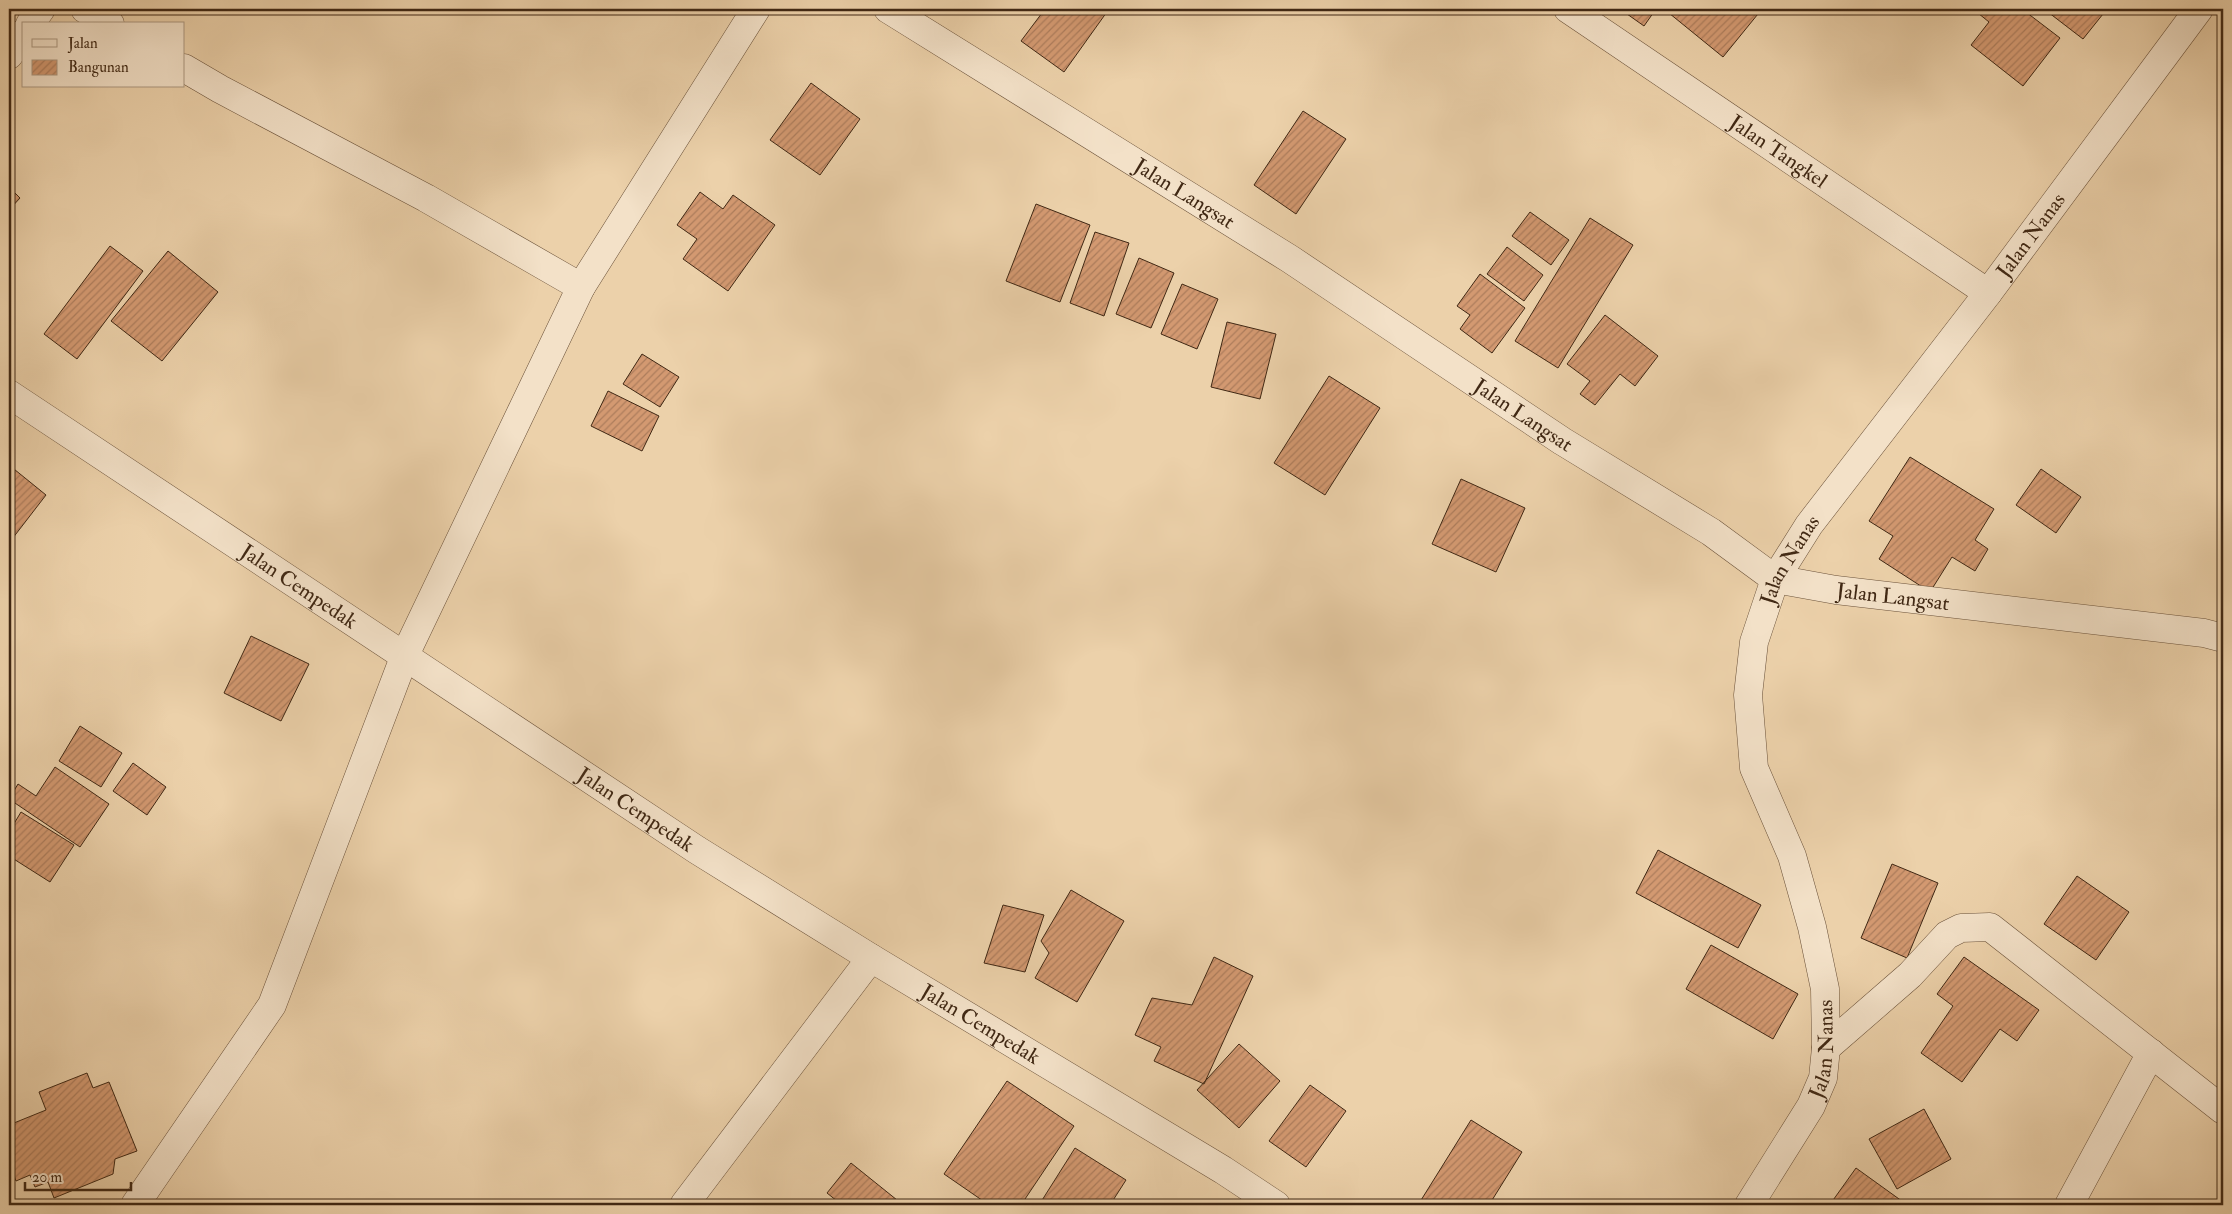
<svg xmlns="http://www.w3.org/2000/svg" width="2232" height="1214" font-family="'IM FELL Double Pica',serif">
<defs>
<pattern id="building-hatch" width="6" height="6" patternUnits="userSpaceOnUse" patternTransform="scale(1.25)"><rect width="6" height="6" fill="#d39971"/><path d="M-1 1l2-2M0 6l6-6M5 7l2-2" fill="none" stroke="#ad7d5c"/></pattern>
</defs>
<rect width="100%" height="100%" fill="#ecd1aa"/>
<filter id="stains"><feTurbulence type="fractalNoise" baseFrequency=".004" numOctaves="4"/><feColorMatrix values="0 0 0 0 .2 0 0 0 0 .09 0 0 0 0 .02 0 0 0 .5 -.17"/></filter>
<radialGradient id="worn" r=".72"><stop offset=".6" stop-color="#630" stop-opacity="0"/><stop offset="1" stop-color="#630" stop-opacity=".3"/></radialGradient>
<!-- building -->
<path fill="url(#building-hatch)" stroke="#402814" d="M1045 9H1109L1064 72 1021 41Z
M1620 9H1656L1644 26Z
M1664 9H1762L1723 57Z
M1973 9H2022L2060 38 2023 86 1971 45 1989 22Z
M2044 9H2107L2083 39Z
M811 83 860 119 820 175 770 140Z
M1303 111 1346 139 1296 214 1254 185Z
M9 187 20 198 9 210Z
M700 192 723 209 733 195 775 225 728 291 683 259 697 239 677 225Z
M1036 204 1090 225 1060 302 1006 281Z
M1530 212 1569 240 1551 265 1512 236Z
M1590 218 1633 245 1558 368 1515 341Z
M1095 232 1129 243 1104 316 1070 303Z
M110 246 143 271 77 359 44 334Z
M1507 247 1543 275 1524 301 1487 274Z
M168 251 218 292 162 361 111 321Z
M1139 258 1174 273 1151 328 1116 314Z
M1480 274 1525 308 1492 353 1460 329 1470 315 1457 306Z
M1182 284 1218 299 1197 349 1161 334Z
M1605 315 1658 356 1635 386 1620 374 1595 405 1580 394 1590 381 1567 364Z
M1227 322 1276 334 1260 399 1211 387Z
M642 354 679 377 660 407 623 384Z
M1329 376 1380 408 1325 495 1274 463Z
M608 391 659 416 642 451 591 426Z
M1910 457 1994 509 1975 540 1988 549 1975 571 1952 557 1930 592 1879 559 1893 536 1869 521Z
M9 465 46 495 9 543Z
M2041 469 2081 497 2056 533 2016 505Z
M1461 479 1525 508 1496 572 1432 544Z
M251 636 309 664 281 721 224 693Z
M80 726 122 753 101 787 59 761Z
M133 763 166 787 147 815 113 791Z
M55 767 109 804 80 847 9 799 18 784 36 796Z
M21 812 74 845 50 882 9 856V832Z
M1658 850 1761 905 1738 948 1636 893Z
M1892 864 1938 883 1907 958 1861 938Z
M2077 876 2129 912 2096 960 2044 924Z
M1071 890 1124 921 1077 1002 1035 978 1049 953 1041 941Z
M1003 905 1044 915 1025 972 984 963Z
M1711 945 1798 994 1773 1039 1686 989Z
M1214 957 1253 976 1204 1084 1154 1061 1161 1047 1135 1035 1152 998 1192 1005Z
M1964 957 2039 1010 2017 1041 2000 1029 1962 1082 1921 1053 1953 1006 1937 994Z
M1239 1044 1280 1081 1239 1128 1197 1090Z
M87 1073 93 1088 109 1082 137 1151 115 1159 113 1174 54 1198 48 1182 35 1187 30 1175 16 1181 9 1162V1125L46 1110 39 1092Z
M1007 1081 1074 1126 1021 1205H989L944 1174Z
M1310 1085 1346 1111 1306 1167 1269 1141Z
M1924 1109 1951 1159 1897 1189 1869 1139Z
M1471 1120 1522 1152 1489 1205H1418Z
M1075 1148 1126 1180 1110 1205H1039Z
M851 1163 897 1200 893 1205H842L827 1193Z
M1856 1168 1906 1204 1905 1205H1834L1831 1203Z"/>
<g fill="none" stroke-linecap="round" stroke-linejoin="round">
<!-- street casing -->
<g stroke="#6b523a" stroke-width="29">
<g id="street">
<path d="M85 9 110 24"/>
<path id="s1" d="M888 9 1290 259 1562 441 1711 532 1775 579 1836 590 2204 633 2223 638"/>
<path id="s2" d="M1568 9 1988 293"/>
<path d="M30 24 41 9"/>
<path d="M9 55 24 33"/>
<path d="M184 68 220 89 426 198 581 287"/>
<path id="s3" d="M9 394 697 850 871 958 1223 1170 1276 1205"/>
<path d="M1826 1048 1910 975 1947 935 1961 928 1990 927 2223 1110"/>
<path d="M135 1205 272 1005 405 655 581 287 756 9"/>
<path d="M684 1205 871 958"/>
<path id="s4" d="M1749 1205 1811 1106 1823 1078 1826 1048 1825 989 1812 927 1792 856 1754 768 1748 695 1754 642 1775 579 1809 525 1988 293 2199 9"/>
<path d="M2069 1205 2151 1053"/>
</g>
</g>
<!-- street -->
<use href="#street" stroke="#f3e1c8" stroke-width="28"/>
</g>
<g text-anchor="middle" stroke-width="4.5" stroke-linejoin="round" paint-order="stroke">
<!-- street labels -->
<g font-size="21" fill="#402814" stroke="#f3e1c8">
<text dy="7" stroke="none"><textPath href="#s2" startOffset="254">Jalan Tangkel</textPath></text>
<text dy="7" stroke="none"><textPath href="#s1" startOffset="349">Jalan Langsat</textPath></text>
<text dy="7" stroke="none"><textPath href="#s4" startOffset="1091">Jalan Nanas</textPath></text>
<text dy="7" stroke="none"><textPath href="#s1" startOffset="754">Jalan Langsat</textPath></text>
<text dy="7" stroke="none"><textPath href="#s4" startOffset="686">Jalan Nanas</textPath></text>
<text dy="7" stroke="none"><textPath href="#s3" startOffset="348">Jalan Cempedak</textPath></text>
<text dy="7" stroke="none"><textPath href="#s1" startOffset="1174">Jalan Langsat</textPath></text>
<text dy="7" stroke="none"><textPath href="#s3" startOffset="752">Jalan Cempedak</textPath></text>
<text dy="7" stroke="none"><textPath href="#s3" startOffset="1158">Jalan Cempedak</textPath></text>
<text dy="7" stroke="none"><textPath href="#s4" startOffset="176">Jalan Nanas</textPath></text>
</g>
</g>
<!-- margin -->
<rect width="2232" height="1214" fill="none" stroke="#ecd1aa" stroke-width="30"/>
<rect x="10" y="10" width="2212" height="1194" fill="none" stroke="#402814" stroke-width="2.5"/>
<rect x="15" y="15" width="2202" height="1184" fill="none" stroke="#402814"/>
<!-- legend -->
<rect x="22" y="22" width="162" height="65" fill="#f3e1c8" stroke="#ab9780"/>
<rect x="32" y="39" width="25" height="8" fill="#f3e1c8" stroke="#ab9780"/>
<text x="68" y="48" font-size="15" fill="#402814">Jalan</text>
<rect x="32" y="60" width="25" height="15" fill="url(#building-hatch)" stroke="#ab9780"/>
<text x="68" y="72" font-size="15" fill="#402814">Bangunan</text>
<!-- scale -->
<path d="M25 1182v8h106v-8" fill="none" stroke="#402814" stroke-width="2.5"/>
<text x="32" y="1182" font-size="15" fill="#402814" stroke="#f3e1c8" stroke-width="4" paint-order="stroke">20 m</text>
<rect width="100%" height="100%" filter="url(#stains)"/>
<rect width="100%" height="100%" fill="url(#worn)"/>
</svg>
